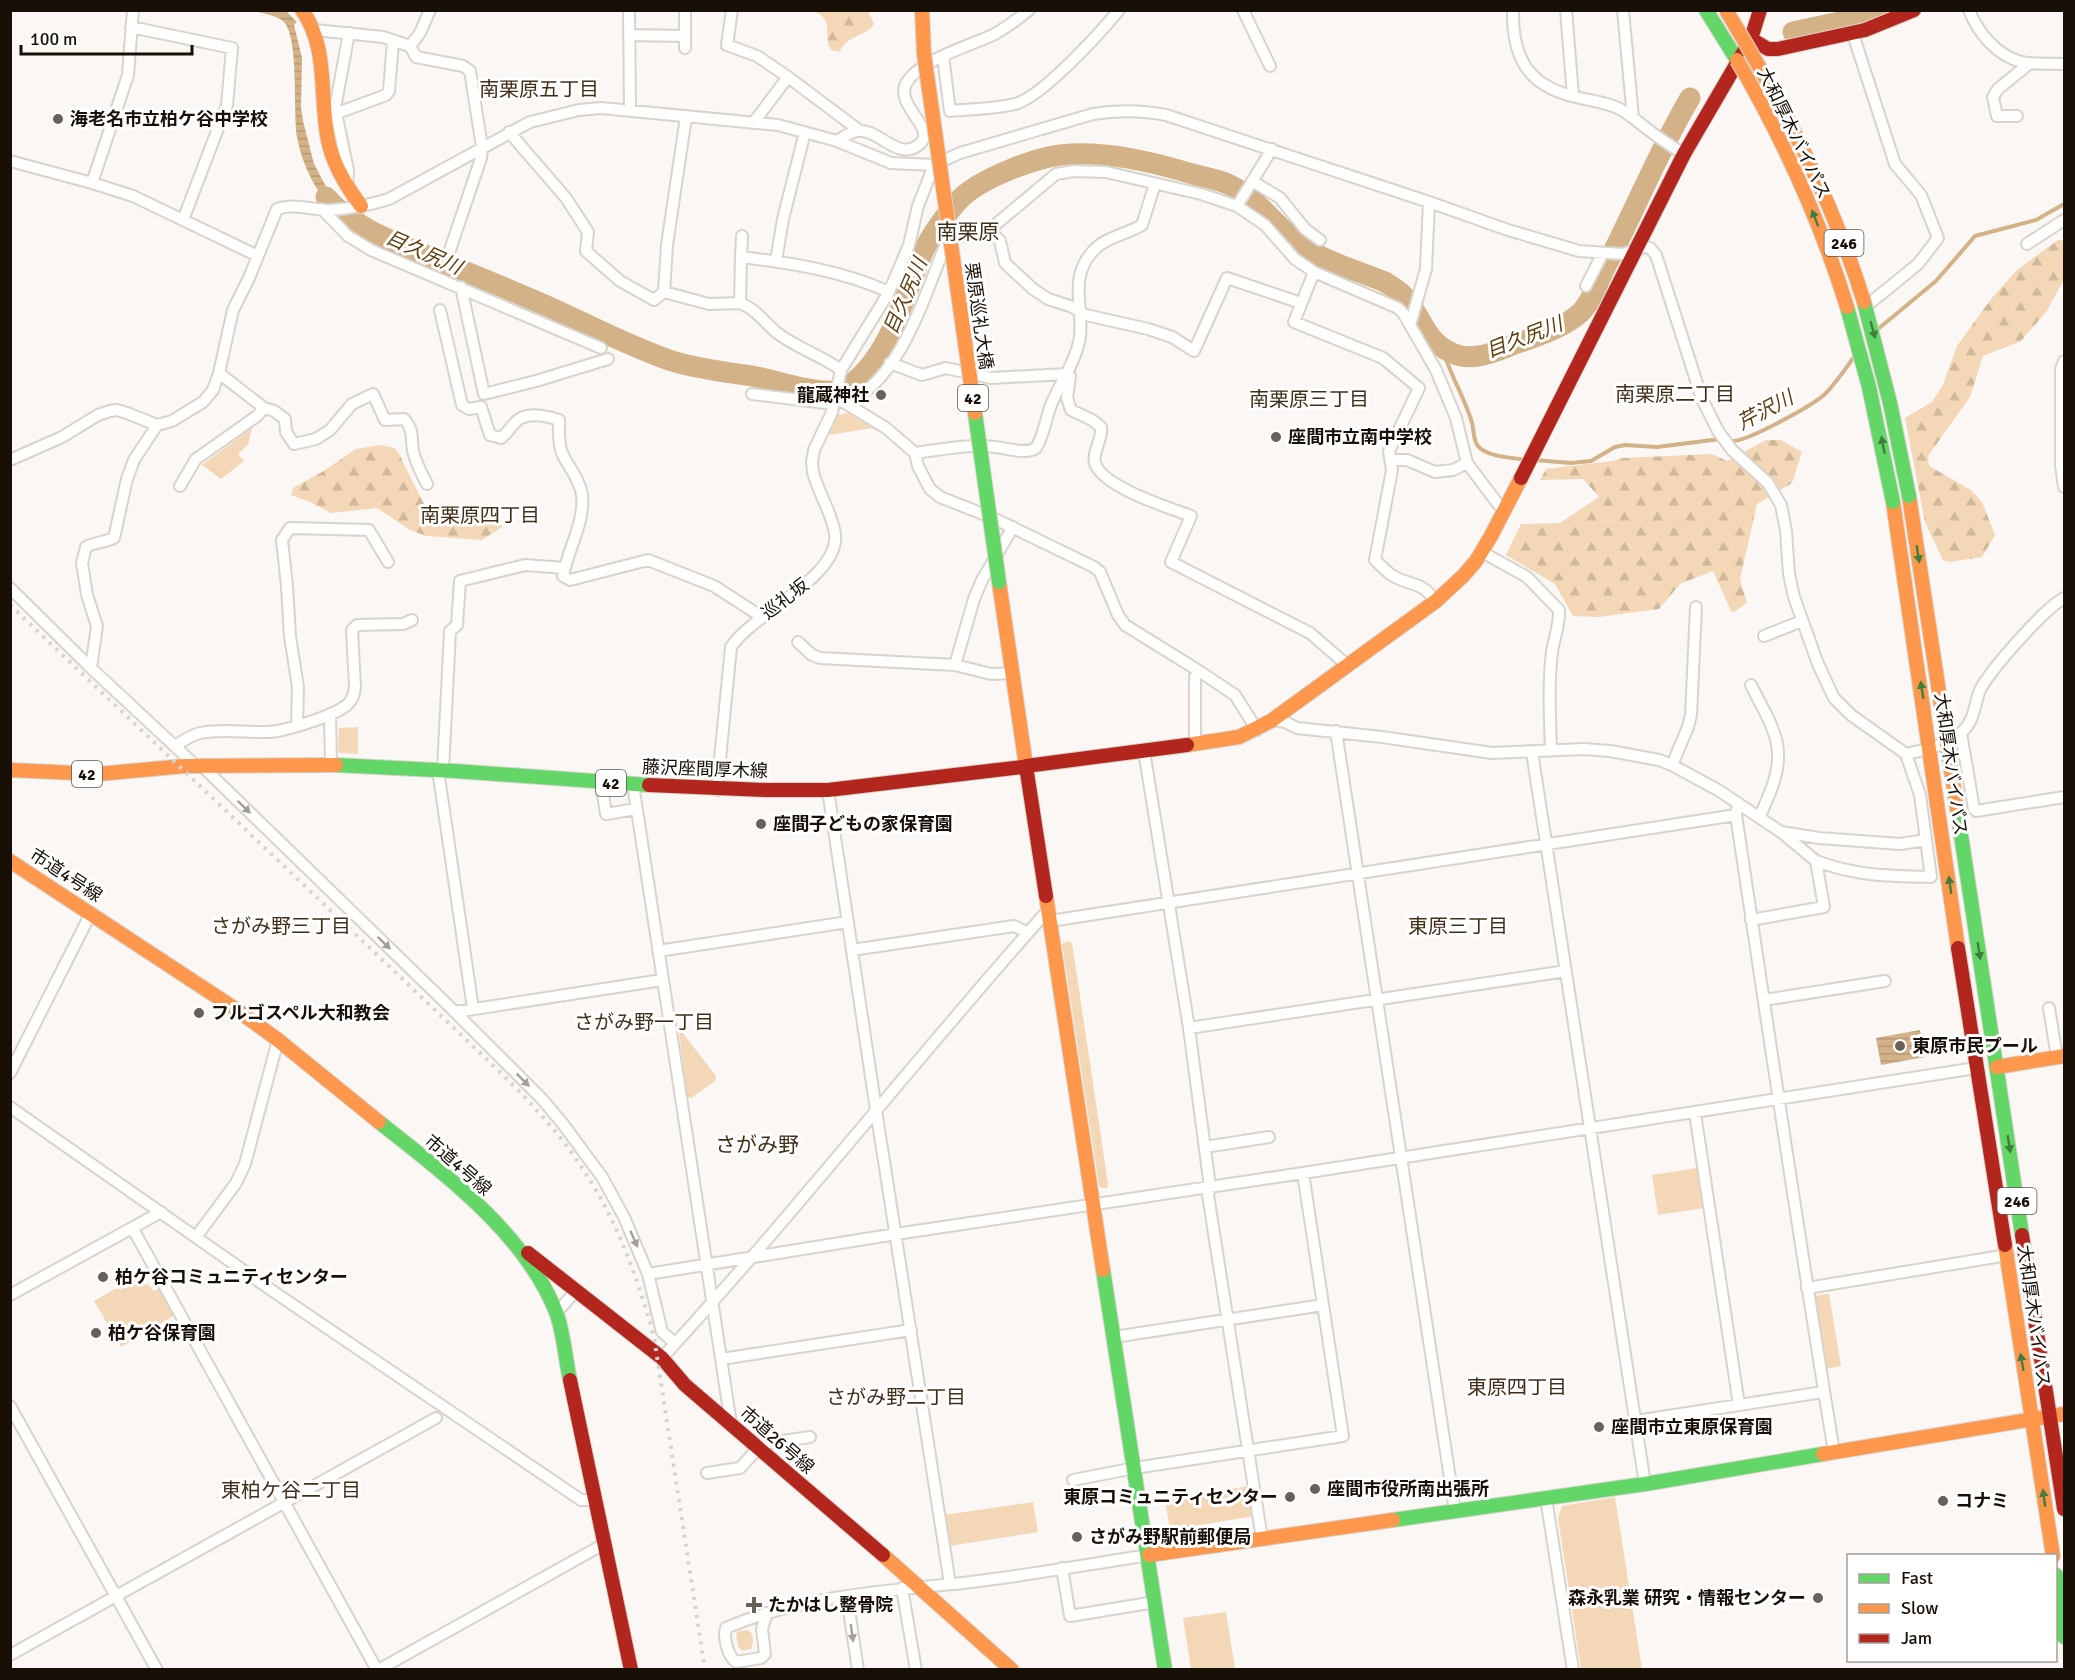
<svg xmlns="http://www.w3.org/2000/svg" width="2075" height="1680" font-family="Signika,'Noto Sans JP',sans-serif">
<defs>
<pattern id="forest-firs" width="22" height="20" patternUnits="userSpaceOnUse" patternTransform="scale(1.5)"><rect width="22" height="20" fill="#f3d7b6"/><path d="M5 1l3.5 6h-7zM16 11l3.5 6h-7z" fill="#d0b89b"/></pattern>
<pattern id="water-rules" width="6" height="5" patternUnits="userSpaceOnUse" patternTransform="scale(1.5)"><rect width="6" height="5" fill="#d4b288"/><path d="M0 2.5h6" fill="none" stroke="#b59874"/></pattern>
</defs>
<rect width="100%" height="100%" fill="#faf7f4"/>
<!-- green -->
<path fill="#f3d7b6" d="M848 413 873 428 829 435 837 415Z
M252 428 248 445 238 454 244 461 221 479 202 465Z
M358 727V754L340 753 338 750 339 728Z
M1068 941 1072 943 1108 1184 1107 1188H1101L1099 1186 1062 944Z
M679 1032H682L716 1076 715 1081 691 1098 687 1097Z
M1697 1168 1700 1169 1705 1206 1704 1208 1658 1215 1652 1175Z
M136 1283 149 1285 154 1291 159 1288 175 1315 121 1347 94 1301 115 1289H121Z
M1829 1294 1841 1366 1826 1369 1813 1296Z
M1249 1486 1254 1516 1170 1530 1165 1499Z
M1615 1497 1642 1669H1581L1558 1518 1562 1506Z
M1033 1502 1038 1532 949 1546 944 1515Z
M1226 1612 1235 1669H1191L1183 1618Z
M748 1630C754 1633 754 1643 751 1649L743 1651 738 1647 736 1633 739 1631Z"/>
<!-- forest -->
<path fill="url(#forest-firs)" d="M776 11H868L874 24C864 38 850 33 839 52L831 50C826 41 828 35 827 27 825 3 791 13 776 11Z
M2058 240H2064V280L2046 312 2021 341 1983 356 1970 397 1928 456 1929 466 1971 490 1982 502 1995 535 1982 557 1949 562 1943 560 1925 522 1905 418 1932 402 1943 385 1957 346 1991 299 2017 270Z
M1766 440H1781L1802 452 1792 483 1757 504 1740 579 1747 603 1732 613 1713 571 1680 584 1659 609 1598 617 1573 616 1555 584 1506 555 1521 524 1560 523 1599 497 1583 479 1540 480 1546 469 1613 461 1623 458 1712 454 1727 461Z
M381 445 394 448 398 452 424 504 461 506 467 514 494 509 499 516 502 527 482 540 427 536 410 530 377 508 331 513 310 502 291 495 293 488 322 472 356 449Z"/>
<!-- water -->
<path fill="url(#water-rules)" d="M254 11H286L297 22 294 25 302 58 301 107 303 121 314 164 331 196 352 214 336 215C317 193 302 166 297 137 293 112 299 38 284 22 279 16 262 13 254 11Z
M1920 1030 1925 1057 1881 1065 1876 1038Z"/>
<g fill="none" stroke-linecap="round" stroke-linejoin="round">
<!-- stream -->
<path stroke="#d4b288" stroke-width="4" d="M1878 329 1936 281 1975 236 2036 220 2064 204
M1443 348C1449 375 1465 397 1472 423 1474 430 1473 440 1478 446 1486 457 1515 458 1527 460
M1730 441C1744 444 1813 405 1825 394 1836 383 1845 369 1854 357
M1535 460 1571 463 1591 461 1615 447 1625 445 1657 447 1720 439"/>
<!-- river -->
<path stroke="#d4b288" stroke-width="21" d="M1793 32 1863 17 1876 10
M326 197C351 227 399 244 435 259 475 276 516 292 556 310 595 328 631 347 672 361 698 369 725 372 752 376 774 380 805 391 826 391 834 392 844 389 850 385 890 356 904 296 922 254 930 236 948 211 962 197 983 178 1032 159 1060 155 1105 150 1153 162 1196 175 1208 178 1222 180 1232 186 1259 200 1275 226 1299 243 1324 262 1356 270 1385 282 1391 286 1398 290 1403 295 1423 316 1423 340 1452 353 1471 362 1492 353 1510 346 1533 337 1561 330 1580 313 1592 302 1598 281 1606 266 1635 210 1658 152 1690 98"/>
<!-- street casing -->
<g stroke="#d8d3cc" stroke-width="14">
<path id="street" d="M629 10 630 110
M732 10 727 45 757 56 788 77
M1243 10 1270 66
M1513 10C1512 58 1528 86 1576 97 1591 101 1607 102 1620 109 1631 115 1640 124 1650 131 1661 140 1673 147 1684 154
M1566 10 1573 96
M1623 10 1633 118
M1969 10C1978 33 1997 56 2022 62 2035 65 2051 63 2064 64
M131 27 232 48 227 105 183 220
M315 30 383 37 410 46 416 57 463 66 470 71 482 147 481 158 450 250
M1853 34 1895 164 1921 195 1938 238 1918 264 1870 303
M629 35 685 36
M410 46 420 33 430 10
M685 48V10
M943 56 950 111C971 109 995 109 1015 104 1042 97 1100 33 1119 10
M335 114 386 95 389 91 393 41
M2017 116H1997L1993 97 1998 89 2030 63
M754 122 788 77 860 131
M509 132 566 198 588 232 586 251 620 281 654 300 664 292 709 304 740 303
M837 141C843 137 850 132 857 131 878 128 897 160 917 146 942 130 892 106 907 82 920 60 972 45 995 34 1007 27 1018 19 1029 10
M10 161 92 183 128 75 133 10
M1252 181 1280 198 1305 229 1320 240
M92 183 133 196 258 256
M347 186 348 170 335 108 349 33
M1237 206 1272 149
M322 209 348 236 371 250 601 348
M989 230 1000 241 1005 263 1033 289 1048 299 1070 306 1086 315 1148 329 1172 337 1194 351 1227 278 1301 303
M742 236 741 257C792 263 843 271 889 292
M2027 244 2064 220
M741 257 740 303C756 309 764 322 776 332 796 348 821 355 841 370
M776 261 783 219 805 132
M1314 272 1294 322 1383 358 1419 388 1389 451 1392 470 1375 560C1380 565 1385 570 1390 574 1409 587 1421 579 1436 602
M1586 286 1603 253
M461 287 484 394 536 381 608 359
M664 292 667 245 686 117
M440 310 462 405 469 409 481 407 490 435 501 438C508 433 514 421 521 418 532 413 549 416 559 420 559 431 558 443 562 453 568 467 580 479 582 495 585 522 568 549 563 576L570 580 648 560 714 586 762 617
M1410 325 1426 269 1429 202
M2064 361 2061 369V465L2064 487
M890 363 922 375 946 368 991 378 1066 374 1070 376 1067 398 1071 410 1092 420 1101 427C1103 439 1092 452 1095 463 1102 487 1170 508 1191 516L1171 562 1310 633 1347 665
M219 373 264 408 274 411 285 419 286 432 294 444 316 439 330 430 352 404 373 394 385 420 404 419C414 430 411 438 413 451 416 463 421 473 427 484
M752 394 833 404
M835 398 845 403C902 382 927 287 949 236H968L989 230 1056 174 1074 171 1106 172 1201 194 1237 206 1265 225 1295 259 1314 272 1398 308 1403 313 1436 370 1456 418 1467 463 1498 504 1505 510
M845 403 886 428 915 453C942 449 968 444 995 447 1007 448 1026 455 1036 448 1044 435 1046 418 1051 405 1060 383 1074 365 1079 342 1086 311 1066 279 1094 250 1106 237 1127 234 1142 225L1155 184
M915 453 918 466 930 489 940 497 993 518 1094 567 1100 572 1118 615 1125 625 1199 671 1235 695 1257 730
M10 460 62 437 98 415 110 411 117 410 127 413 157 425 172 421 203 402 213 390 219 373 233 310 249 278 277 209C294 203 312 210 329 210 349 209 370 205 389 199L530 122 579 110 601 108 778 125 837 141 891 163 934 165 960 153 1093 114C1117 110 1141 110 1166 115L1429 202 1508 230 1579 251 1623 254 1644 247 1650 248 1656 255 1702 399 1718 431 1732 450 1768 483 1781 505 1786 531 1789 574 1794 597 1818 664 1834 698 1851 715 1906 754 1920 795 1931 877C1888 876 1857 876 1816 861
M1391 460H1407L1435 472 1453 470 1467 463
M180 486 196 459 257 416 264 408
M1482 552 1527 577 1559 610C1560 624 1554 638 1552 652 1548 685 1550 718 1551 751
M10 588 91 668 196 766
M1764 636 1802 621
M798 642 812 655 820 658 955 665 991 674 1012 673
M955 665 974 599 982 580 1013 527
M91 668 97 626 87 595 82 563 86 547C92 543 105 542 114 538L127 479 134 460 157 425
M1751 685C1761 706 1778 731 1778 754 1779 776 1768 797 1760 816
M330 714 331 765
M1273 720 1285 722 1297 728 1382 737 1492 753 1584 749 1610 751 1659 760 1672 765 1718 790 1781 832 1819 838 1900 844 1926 840
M297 726 298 687 290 637 287 586 282 540 290 528 369 530 388 562
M1336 731 1455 1511
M1961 733 1974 809 1976 811 2064 797
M1195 744V677L1199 671
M175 746C183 741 191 735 200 733 223 728 247 733 270 732 288 730 335 716 348 704 353 699 354 694 355 687L352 630 357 625 403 624 412 620
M1144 751 1189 1028 1210 1187 1208 1195 1262 1539
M1532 752 1645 1484
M1906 754C1924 750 1948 745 1962 732 1975 720 1974 705 1980 690 1991 669 2044 609 2064 598
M1672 765 1688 727 1691 715 1696 607
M202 766 455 1012 542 1099 563 1124 602 1177 624 1217 648 1274 662 1332 675 1343
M438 770 473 1009
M443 770 450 631 457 625 460 581 525 565 565 568
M601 782 606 814 636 809
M633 784 731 1424
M717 790 731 647C752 614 840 577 835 534 832 512 818 493 813 472L812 462 814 450 832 412 841 370 889 292 909 245 918 206 934 165
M828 790 876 1110 950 1584
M1737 809 1736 815C1768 1028 1799 1240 1834 1452
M1751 920 1824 907 1816 861 1781 832
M1050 921 1736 815
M852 950 1014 926 1028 933
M658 951 848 922
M1764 1000 1885 981
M2049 1008 2057 1057
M455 1012 662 980
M1189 1028 1566 971
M10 1073 91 913
M10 1107 277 1294 581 1500H595
M1695 1113 1739 1405
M1205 1147 1269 1137
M133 1229 377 1670
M196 1237 236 1183 245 1164 278 1040
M648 1274 896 1234 1303 1173 1976 1068
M1807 1288 2008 1255
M10 1295 161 1212
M556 1313 576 1291
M1114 1337 1323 1305
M662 1358C796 1212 917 1057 1049 909
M721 1359 911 1330
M10 1406 157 1670
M1636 1421 1823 1392
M707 1473 740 1468 762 1444 810 1437
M1073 1480 1135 1468 1343 1436 1303 1173
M1546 1498 1573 1670
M1062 1568 1070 1616 1155 1602
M902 1588 916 1670
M847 1597 858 1670
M767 1613 762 1629 765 1654 761 1658 736 1662C728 1656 723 1638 726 1628 795 1598 880 1591 954 1584 1019 1577 1084 1565 1149 1555
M10 1655 436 1418
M378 1670 604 1544"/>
</g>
<!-- fast casing -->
<g stroke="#d8d3cc" stroke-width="16">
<path id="fast" d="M1706 10 1737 60
M336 765 455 771 649 785
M1957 809 2022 1235
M379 1122C443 1173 525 1233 556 1312 564 1333 565 1358 570 1380
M1103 1270 1165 1670
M1393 1520 1645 1484 1823 1454
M2056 1575 2064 1637"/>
</g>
<!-- slow casing -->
<g stroke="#d8d3cc" stroke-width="16">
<path id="slow" d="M302 10C329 48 319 96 328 140 333 165 346 186 361 206
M922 10 924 54
M1909 496 1957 809
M1893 502 1958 948
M999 582 1026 766 1022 767
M1187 745 1239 737 1271 721 1436 601 1463 576 1476 561 1491 536 1521 478
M10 770 98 774 185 766 336 765
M10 861 237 1010 278 1040 379 1122
M1046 896 1103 1270
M1997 1067 2064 1056
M2005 1245 2053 1556
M1823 1454 2064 1414
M883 1555 1012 1670
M1149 1555 1393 1520"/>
</g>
<!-- jam casing -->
<g stroke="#d8d3cc" stroke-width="16">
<path id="jam" d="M1751 39 1768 49H1778L1865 30 1914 10
M1521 478 1684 154 1751 39 1760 10
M649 785 766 790H828L1022 767
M1046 896 1026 766 1187 745
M1958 948 2005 1245
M2022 1235 2064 1509
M528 1253 662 1358 685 1385 883 1555
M570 1380 631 1670"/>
</g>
<!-- street -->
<use href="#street" stroke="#fefefd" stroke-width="10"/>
<!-- fast -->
<use href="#fast" stroke="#63d668" stroke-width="14"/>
<!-- slow -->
<use href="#slow" stroke="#ff974d" stroke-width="14"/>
<!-- jam -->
<use href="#jam" stroke="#b3261e" stroke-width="14"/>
<!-- rail -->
<path stroke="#d4d3d2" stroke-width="4" stroke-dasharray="3 6" stroke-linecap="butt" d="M10 605 500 1072C528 1100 556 1129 578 1162 615 1215 637 1275 654 1337L705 1670"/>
<!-- fast-bridge casing -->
<g stroke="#d8d3cc" stroke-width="16" stroke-linecap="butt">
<path id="fast-bridge" d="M1864 302 1890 403 1909 496
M1847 307 1869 387 1893 502
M975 413 999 582"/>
</g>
<!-- slow-bridge casing -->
<g stroke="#d8d3cc" stroke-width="16" stroke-linecap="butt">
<path id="slow-bridge" d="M1726 10C1782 103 1832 198 1864 302
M924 54 975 413
M1737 60C1783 139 1820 220 1847 307"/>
</g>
<!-- fast-bridge -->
<use href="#fast-bridge" stroke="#63d668" stroke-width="14"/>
<!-- slow-bridge -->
<use href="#slow-bridge" stroke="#ff974d" stroke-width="14"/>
</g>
<!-- one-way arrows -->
<defs><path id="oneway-solid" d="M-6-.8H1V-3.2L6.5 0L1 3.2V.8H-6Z" transform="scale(1.5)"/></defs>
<g fill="#417d3c">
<use href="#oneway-solid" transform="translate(1815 218) rotate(-111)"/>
<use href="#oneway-solid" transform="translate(1873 330) rotate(74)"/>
<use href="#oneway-solid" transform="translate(1883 445) rotate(-101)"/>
<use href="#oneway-solid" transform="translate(1918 554) rotate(81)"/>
<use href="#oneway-solid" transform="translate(1922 690) rotate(-99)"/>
<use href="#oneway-solid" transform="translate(1950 885) rotate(-98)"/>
<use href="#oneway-solid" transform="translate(1979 951) rotate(81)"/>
<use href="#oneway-solid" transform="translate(2009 1144) rotate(81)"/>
<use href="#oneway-solid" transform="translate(2022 1362) rotate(-100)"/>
<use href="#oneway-solid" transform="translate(2044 1498) rotate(-98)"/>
</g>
<g fill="#a29f9b">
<use href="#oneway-solid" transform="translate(244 807) rotate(44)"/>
<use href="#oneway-solid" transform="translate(384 943) rotate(44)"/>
<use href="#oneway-solid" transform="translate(523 1080) rotate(45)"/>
<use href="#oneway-solid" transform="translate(634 1239) rotate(66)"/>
<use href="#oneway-solid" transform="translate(852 1633) rotate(82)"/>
</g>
<!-- markers -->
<g fill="#67615a" stroke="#fff" stroke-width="2">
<circle cx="58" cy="119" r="6"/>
<circle cx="881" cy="395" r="6"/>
<circle cx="1276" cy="437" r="6"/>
<circle cx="761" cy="824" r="6"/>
<circle cx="199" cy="1013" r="6"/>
<circle cx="1900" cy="1046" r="6"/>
<circle cx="103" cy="1277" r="6"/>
<circle cx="96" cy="1333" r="6"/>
<circle cx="1599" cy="1427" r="6"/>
<circle cx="1315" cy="1489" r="6"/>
<circle cx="1290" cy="1497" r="6"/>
<circle cx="1943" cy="1501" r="6"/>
<circle cx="1077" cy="1537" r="6"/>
<circle cx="1818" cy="1598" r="6"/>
<path d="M751 1596h6v6h6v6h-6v6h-6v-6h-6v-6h6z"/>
</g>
<g text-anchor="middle" stroke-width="6" stroke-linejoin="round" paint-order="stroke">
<!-- shield labels -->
<g fill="#fff" stroke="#5d5851" stroke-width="1.5">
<rect x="1824.5" y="230" width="39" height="26" rx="4.5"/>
<rect x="958" y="385" width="30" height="26" rx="4.5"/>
<rect x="72" y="761" width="30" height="26" rx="4.5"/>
<rect x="596" y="770" width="30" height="26" rx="4.5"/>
<rect x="1997.5" y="1188" width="39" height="26" rx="4.5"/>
</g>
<g font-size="16" font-weight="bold" fill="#181007">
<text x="1844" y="249">246</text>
<text x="973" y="404">42</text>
<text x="87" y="780">42</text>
<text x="611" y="789">42</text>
<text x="2017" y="1207">246</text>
</g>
<!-- poi labels -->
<g font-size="18" font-weight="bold" fill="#181007" stroke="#fff" text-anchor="start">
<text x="70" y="125">海老名市立柏ケ谷中学校</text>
<text x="869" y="401" text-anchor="end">龍蔵神社</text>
<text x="1288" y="443">座間市立南中学校</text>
<text x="773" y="830">座間子どもの家保育園</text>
<text x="211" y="1019">フルゴスペル大和教会</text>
<text x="1912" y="1052">東原市民プール</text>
<text x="115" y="1283">柏ケ谷コミュニティセンター</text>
<text x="108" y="1339">柏ケ谷保育園</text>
<text x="1611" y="1433">座間市立東原保育園</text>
<text x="1327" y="1495">座間市役所南出張所</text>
<text x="1278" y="1503" text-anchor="end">東原コミュニティセンター</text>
<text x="1955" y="1507">コナミ</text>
<text x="1089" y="1543">さがみ野駅前郵便局</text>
<text x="1806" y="1604" text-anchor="end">森永乳業 研究・情報センター</text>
<text x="768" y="1611">たかはし整骨院</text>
</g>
<!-- street labels -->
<g font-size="18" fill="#181007" stroke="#fff">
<text transform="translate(1794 133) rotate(64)" y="6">大和厚木バイパス</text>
<text transform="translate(979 316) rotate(82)" y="6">栗原巡礼大橋</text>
<text transform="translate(785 599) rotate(-38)" y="6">巡礼坂</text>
<text transform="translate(1951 764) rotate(82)" y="6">大和厚木バイパス</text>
<text transform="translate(705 769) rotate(2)" y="6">藤沢座間厚木線</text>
<text transform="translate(66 875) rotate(33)" y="6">市道4号線</text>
<text transform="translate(458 1165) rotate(41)" y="6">市道4号線</text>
<text transform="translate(2034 1316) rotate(82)" y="6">大和厚木バイパス</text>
<text transform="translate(777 1440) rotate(41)" y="6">市道26号線</text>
</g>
<!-- neighbourhood labels -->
<g font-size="20" fill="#412f19" stroke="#fff">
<text x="539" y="96">南栗原五丁目</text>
<text x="1675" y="401">南栗原二丁目</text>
<text x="1309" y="406">南栗原三丁目</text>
<text x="480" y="522">南栗原四丁目</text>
<text x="281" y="933">さがみ野三丁目</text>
<text x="1458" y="933">東原三丁目</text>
<text x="644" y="1029">さがみ野一丁目</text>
<text x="1517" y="1394">東原四丁目</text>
<text x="896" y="1404">さがみ野二丁目</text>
<text x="291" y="1497">東柏ケ谷二丁目</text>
</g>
<!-- water labels -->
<g font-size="20" font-style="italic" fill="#5f3e10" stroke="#fff">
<text transform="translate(424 252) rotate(24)" y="7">目久尻川</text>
<text transform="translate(905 296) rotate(-67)" y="7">目久尻川</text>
<text transform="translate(1524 337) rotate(-21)" y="7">目久尻川</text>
<text transform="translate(1765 410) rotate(-28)" y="7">芹沢川</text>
</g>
<!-- quarter labels -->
<g font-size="21" fill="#412f19" stroke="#fff">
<text x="968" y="239">南栗原</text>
<text x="757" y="1152">さがみ野</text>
</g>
</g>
<!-- border -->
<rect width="2075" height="1680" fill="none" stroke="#181007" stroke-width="24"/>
<!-- legend -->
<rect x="1847" y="1554" width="210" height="108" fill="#ffffff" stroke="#a39f9c" stroke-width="1.5"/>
<rect x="1859" y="1574" width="30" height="9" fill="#63d668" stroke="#a39f9c" stroke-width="1.5"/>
<text x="1901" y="1584" font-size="18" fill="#181007">Fast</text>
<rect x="1859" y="1604" width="30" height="9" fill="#ff974d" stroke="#a39f9c" stroke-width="1.5"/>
<text x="1901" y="1614" font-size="18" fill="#181007">Slow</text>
<rect x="1859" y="1634" width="30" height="9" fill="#b3261e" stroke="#a39f9c" stroke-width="1.5"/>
<text x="1901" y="1644" font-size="18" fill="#181007">Jam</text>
<!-- scale -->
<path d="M21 45v9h171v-9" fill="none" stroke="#181007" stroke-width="3"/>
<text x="30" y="45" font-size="18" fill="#181007" stroke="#ffffff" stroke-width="4.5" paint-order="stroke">100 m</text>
</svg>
